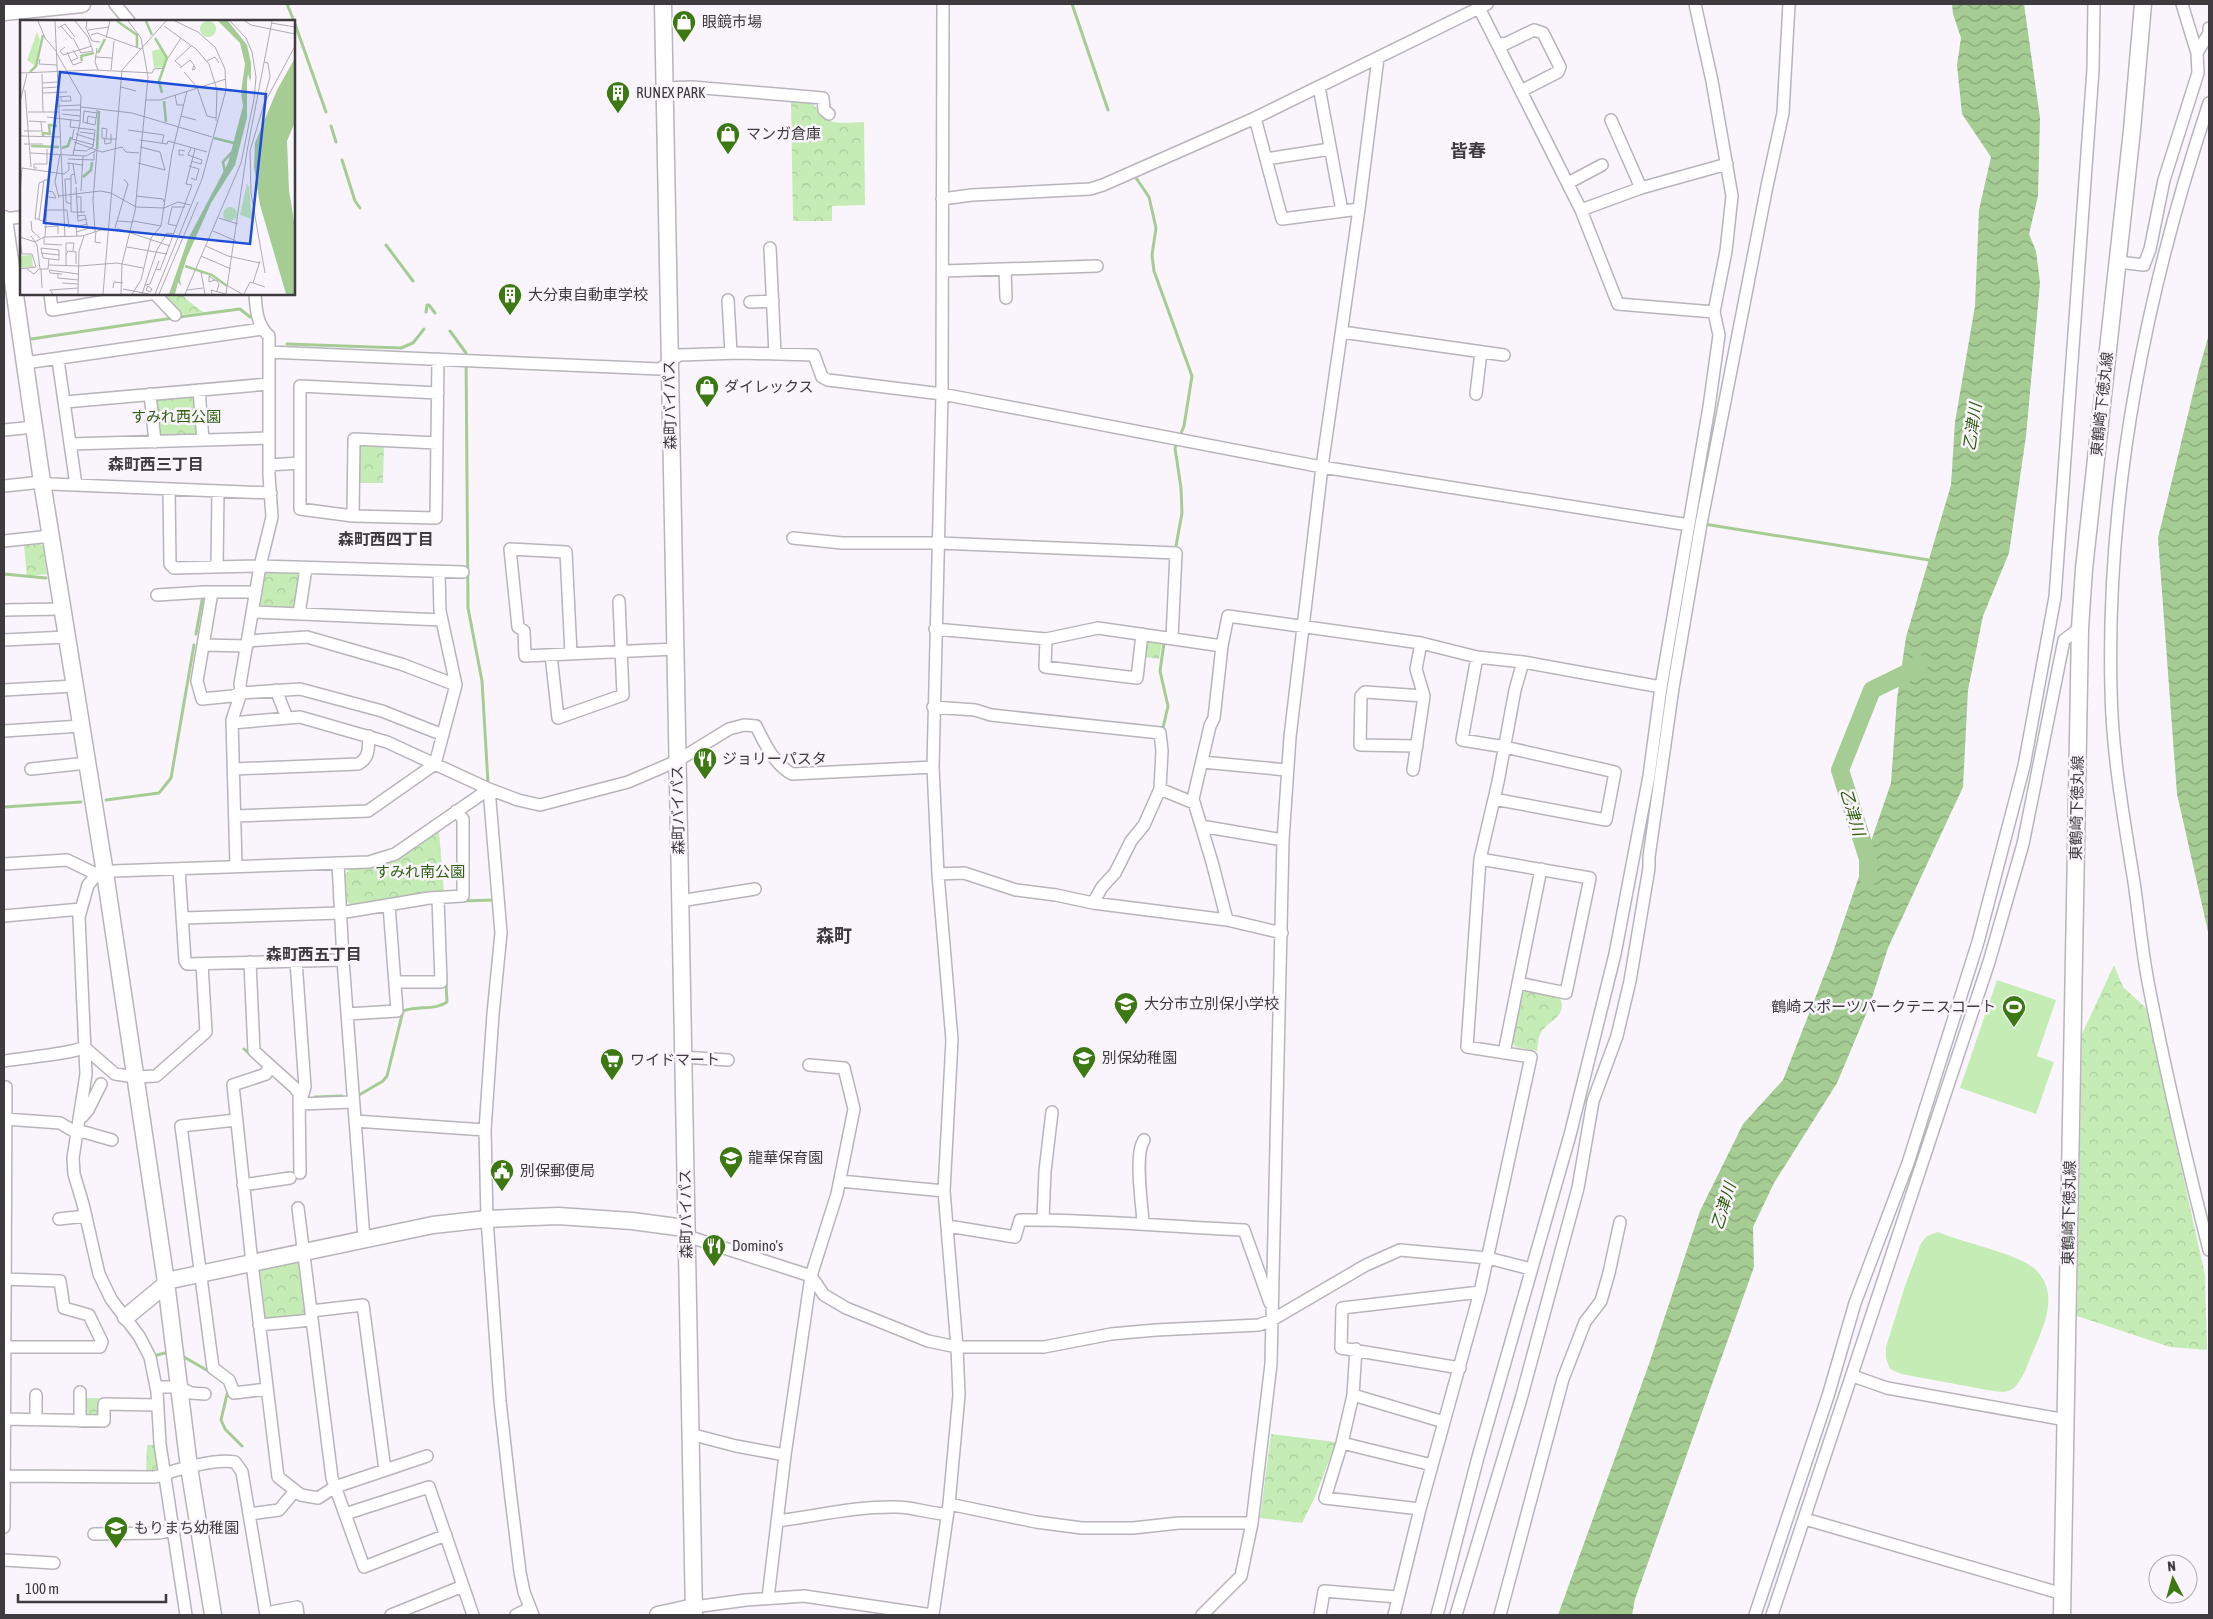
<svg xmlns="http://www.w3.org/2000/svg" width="2213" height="1619" font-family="'Asap Condensed','Noto Sans JP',sans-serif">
<defs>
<pattern id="park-crowns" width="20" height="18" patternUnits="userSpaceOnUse" patternTransform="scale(1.25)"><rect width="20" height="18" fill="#c6ecb5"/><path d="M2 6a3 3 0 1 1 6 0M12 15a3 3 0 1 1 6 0" fill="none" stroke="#abcb9d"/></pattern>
<pattern id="water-waves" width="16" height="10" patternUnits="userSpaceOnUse" patternTransform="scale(1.25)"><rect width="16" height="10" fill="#a5cc93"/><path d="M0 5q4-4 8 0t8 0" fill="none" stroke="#88a779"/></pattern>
</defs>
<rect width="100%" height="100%" fill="#faf5fd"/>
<!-- park -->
<path fill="url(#park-crowns)" d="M791 102H812C828 127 836 123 864 122L865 205 832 206V221H793Z
M160 294H182L186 299 203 312 179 315Z
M192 395 196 398 197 436 160 437 157 435 154 402 157 399Z
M363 443 384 445 383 483H358V448Z
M37 542 43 546 47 574 27 576 24 544Z
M265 570 300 572 297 605 294 609 261 607 258 604Z
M1150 640 1162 642 1159 659 1144 657 1146 643Z
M439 831 444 892 353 906 347 902 345 875 350 869C393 868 406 854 439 831Z
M2114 965 2123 987 2146 1008 2205 1275 2207 1350 2170 1347 2077 1316 2082 1034Z
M1526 990 1559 996C1569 1015 1550 1020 1542 1031 1538 1036 1538 1045 1537 1051L1516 1047 1511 1042 1521 994Z
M299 1260 307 1314 304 1317 263 1319 257 1269Z
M84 1398H99V1413L96 1416H86L84 1412Z
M1271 1434 1336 1442 1315 1497 1302 1523 1260 1518Z
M147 1445H157L159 1469 154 1472H146Z"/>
<!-- pitch -->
<path fill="#c6ecb5" d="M1997 980 2056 1000 2037 1056 2054 1062 2036 1114 1960 1088Z
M1938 1232C1963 1243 2017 1253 2035 1269 2061 1293 2043 1328 2032 1354 2027 1366 2023 1379 2014 1388 2008 1393 2000 1392 1993 1391L1901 1374 1890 1369 1886 1358V1347L1905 1286 1921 1243 1927 1236Z"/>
<!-- water -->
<path fill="url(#water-waves)" d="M1952 4H2024L2040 118 2038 196 2029 234 2036 251 2040 283 2026 436 2009 553 1983 616 1968 690 1963 787 1888 948 1869 1007 1837 1083 1774 1183 1753 1227 1754 1267 1635 1599 1632 1615H1558L1649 1364 1700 1211 1743 1124 1783 1080 1832 955 1891 783 1897 699 1906 637 1951 485 1955 422 1975 306 1979 210 1991 157 1962 114 1957 65 1961 38 1953 14Z
M2209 334V936L2177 794 2158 538 2198 373Z"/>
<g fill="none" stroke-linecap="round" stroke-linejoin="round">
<!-- stream -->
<path stroke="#a5cc93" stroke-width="3" d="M287 4 294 21
M1072 4 1108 110
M294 21 326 112
M331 126 336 142
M342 160 355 201 360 208
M1134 175 1149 197 1156 228 1152 255 1154 271 1192 376 1184 426 1175 448 1181 488 1182 513 1176 546
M386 245 413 281
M426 312 427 305H429L435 313
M179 317 240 309 250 317
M450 331 466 353 468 608 482 681 488 783
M31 339 173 318
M287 344 401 348 413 343 424 329
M1704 524 1929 560
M4 574 46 578
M196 634 203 595
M1163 728 1168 706 1160 671 1164 643
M106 800 159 793 171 778 194 645
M4 807 81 802
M462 901 493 900
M244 1049 253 1057
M359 1095 383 1081 387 1076 403 1011C417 1005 435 1011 447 1002L446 982
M315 1097 342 1096
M153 1356 169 1352
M184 1357 210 1372
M228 1390 221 1420 225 1429 242 1446"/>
<!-- river -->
<path stroke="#a5cc93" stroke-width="18" d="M1868 877V859L1840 770 1872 690 1917 668 1919 664"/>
<!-- street casing -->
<g stroke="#b8b4bb" stroke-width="14">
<path id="street" d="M115 4 129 21
M1479 8 1581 210 1618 304 1714 312
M1497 43 1505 44 1534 30 1543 33 1560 67 1558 72 1521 91
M2197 53 2209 33V28
M1319 87 1342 211
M664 88 692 87 823 98 824 110 829 114
M2209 103C2146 292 2106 491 2111 690 2112 754 2124 819 2134 882 2139 917 2142 952 2149 987 2166 1075 2187 1163 2209 1250
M1255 118 1282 219 1359 209
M1611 120 1641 188
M1266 159 1330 149
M1568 183 1602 165
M942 199 972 195 1090 189 1103 185 1255 118 1487 4
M1581 210 1641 188 1727 164
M4 219 21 217
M770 248 775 354
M2118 262 2144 265 2150 249 2164 180 2198 73 2197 53 2182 4
M1005 269 1006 298
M943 271 1097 266
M50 294 52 310 150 294
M155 294 175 315
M728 300 731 353
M750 302 773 301
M1342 332 1504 355
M269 352 660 369 679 355 740 353 814 355 822 377 828 380 942 394 1322 467 1689 525
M58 360 76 485
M25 363 262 329
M199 390 203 440
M438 393 300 386V509L353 516 436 518 438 359
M150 394 155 442
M1476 394 1481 352
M65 402 269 384
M4 430 34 427
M70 444 269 438
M269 465 300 463
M4 486 42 482 51 484 271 493
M169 489 170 564 174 568 260 566 463 572
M353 516 354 439 437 443
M793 538 842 543H938L1176 553 1172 638
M4 541 51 536
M217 567 218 491
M212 592 197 681 202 699 232 696 241 693 300 689 382 711 443 735
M157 595 204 592H256
M4 610 62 609
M253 612 442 620
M299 614 306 568
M935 629 1046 639 1098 628 1222 646 1228 616 1421 643 1477 657 1523 662 1661 687
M1046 639 1045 667 1137 678 1142 634
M4 640 67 637
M248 641 307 637 401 664 456 685
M203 645 247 646
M1222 646 1214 718 1210 726 1193 799 1212 862 1227 920
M571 654 566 552 510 549 518 627 524 631 525 656C575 654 625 651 675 649
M551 655 558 718 623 695 619 601
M1477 657 1462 740 1505 747 1615 772 1606 820 1494 799
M4 690 75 686
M276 690 287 718
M933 707 975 710 991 715 1160 733 1162 751 1160 789 1194 803
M232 723 300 717 387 742 489 789 518 800 540 805 628 782 677 761 729 729 744 725 756 726C765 744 774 764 792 774L933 767
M4 731 81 726
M1417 746 1360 745 1361 696 1365 692 1424 696
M1202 762 1287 770
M31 769 87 763
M234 769 358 764C370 758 368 748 369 736
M1413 770 1424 696 1416 669 1421 643
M489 789 501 933 493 1014 485 1130 487 1219 500 1401 510 1490 520 1572 524 1592 533 1615
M235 816 368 811 435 764 456 685 440 611 439 573
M1201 826 1283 840
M1480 859 1590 878 1566 993 1518 983
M338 863 343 960 364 1239
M4 864 67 860 94 873H105L113 871 369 862 395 854 489 789
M236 866 232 720 241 693 240 684 260 566 272 517 269 475V336C257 325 256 310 255 294
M179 869 185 961 187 964 343 960
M97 874 88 885 79 917 86 1074 73 1158 74 1174 83 1204 99 1274 111 1299 139 1336 150 1357 157 1392 160 1444 186 1615
M938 874 964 873 1016 890 1056 895 1093 903 1227 920 1282 933
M680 901 755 889
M1093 903 1102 887 1115 873 1131 841 1144 825 1160 789
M4 916 81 909
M182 918 340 913 429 898 463 896V819L456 811
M296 961 305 1087 300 1104 353 1102
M250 962 254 1051 295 1088 299 1094 300 1173
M395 982H441L438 898
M347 1014 397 1011 389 905
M84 1047 115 1074 135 1077 156 1076 206 1032 202 964
M1504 1053 1541 869
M683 1057 728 1060
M4 1061C21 1058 73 1054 84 1047
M267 1071 266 1074 233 1085 252 1263 278 1477 301 1495 318 1498 335 1487 427 1456
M82 1117 88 1110 101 1084
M5 1119 60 1123 77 1133 84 1132 112 1140
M236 1120 181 1126 213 1368 229 1380 234 1393 267 1389
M355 1121 485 1130
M840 1181 944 1191
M243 1185 290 1178
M298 1208 332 1478 364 1567 446 1535
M59 1219 86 1216
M1043 1219 1045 1171 1052 1112
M1143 1222C1142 1204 1134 1154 1144 1140
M948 1226 1015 1237 1020 1220C1095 1219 1169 1227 1244 1230L1270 1303
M684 1231 693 1238 811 1276 824 1295 846 1308 928 1341 957 1347H1044L1111 1334 1156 1330 1259 1325 1272 1320 1366 1265 1400 1250 1488 1258 1531 1269
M311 1311 363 1305 385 1470
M259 1325 312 1320
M4 1347H100L102 1342 89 1315 64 1308 60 1281 5 1279
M1356 1349 1353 1395 1342 1443 1325 1498 1420 1509
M1460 1368 1341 1348 1342 1308 1480 1292
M1853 1376 1887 1388 2066 1420
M156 1387H179L191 1393 205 1394
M36 1395V1420
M1353 1395 1444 1422
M4 1419 104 1421V1404L157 1405
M80 1421V1392
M690 1434 736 1446 785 1455
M1342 1443 1432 1465
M4 1476 155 1477C175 1470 215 1458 235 1462L242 1472 266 1615
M949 1504 1036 1522 1082 1528H1133L1179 1523H1252
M249 1514 279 1510 295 1491
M345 1514 429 1487 473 1615
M1805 1519 2063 1594
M777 1521C816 1516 857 1506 897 1507 914 1507 930 1514 947 1514
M4 1527 6 1087
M94 1534 159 1533 173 1530
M4 1560 54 1563
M768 1598 785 1455 811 1276 837 1194 854 1109 844 1068 809 1065
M694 1607 746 1600 804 1596 932 1615
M266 1613 297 1607 298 1615
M391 1615 463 1586
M516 1615 530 1608
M933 1615 949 1504 959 1395 957 1347 944 1191 952 1040 938 874 933 767 942 394 943 4
M1202 1615 1241 1576 1252 1523 1271 1364 1283 840 1290 737 1322 467 1359 209 1378 58
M1320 1615 1324 1591 1397 1597
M1394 1615 1420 1509 1480 1292 1531 1057 1467 1047 1480 859 1498 782 1515 690 1523 662
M1437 1615 1478 1457 1570 1135 1615 954 1649 776 1661 687 1709 407 1719 335 1714 312 1726 251 1732 196 1712 81 1695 4
M1456 1615 1521 1399 1578 1188 1593 1101 1617 1036 1630 981 1649 868V857L1673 688 1701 524 1767 186 1783 113 1789 4
M1500 1615 1563 1379 1585 1322 1601 1301 1609 1273 1620 1222
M1755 1615 1828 1396 1855 1303 1908 1163 1978 942 2024 766 2055 597 2093 70 2094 4
M1772 1615 1989 962 2023 844 2064 640 2080 628"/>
</g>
<!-- secondary casing -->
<g stroke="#b8b4bb" stroke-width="19">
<path id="secondary" d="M663 4 694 1615
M4 12 82 4
M4 219 42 482 105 873 166 1282 189 1467 213 1615
M126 1317 171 1280 433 1225 487 1219 558 1216 632 1221 677 1227
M658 1615 694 1607
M2062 1615 2080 628 2084 569 2132 130 2143 4"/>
</g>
<!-- street -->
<use href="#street" stroke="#fff" stroke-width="11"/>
<!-- secondary -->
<use href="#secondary" stroke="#fff" stroke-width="16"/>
</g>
<!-- icons -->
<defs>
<g id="shop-pin" transform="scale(1.25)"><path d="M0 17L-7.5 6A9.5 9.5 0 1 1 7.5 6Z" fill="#3c7912" stroke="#faf5fd"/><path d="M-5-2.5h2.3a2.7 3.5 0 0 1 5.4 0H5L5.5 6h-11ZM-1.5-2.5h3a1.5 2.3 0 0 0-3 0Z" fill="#fff"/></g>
<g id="building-pin" transform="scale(1.25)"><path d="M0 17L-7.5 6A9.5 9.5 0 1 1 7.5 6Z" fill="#3c7912" stroke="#faf5fd"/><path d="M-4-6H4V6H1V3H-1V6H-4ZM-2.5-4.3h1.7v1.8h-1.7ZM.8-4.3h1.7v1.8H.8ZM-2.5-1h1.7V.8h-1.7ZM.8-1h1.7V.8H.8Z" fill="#fff"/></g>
<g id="restaurant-pin" transform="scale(1.25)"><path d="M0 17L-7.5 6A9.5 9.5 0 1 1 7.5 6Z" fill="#3c7912" stroke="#faf5fd"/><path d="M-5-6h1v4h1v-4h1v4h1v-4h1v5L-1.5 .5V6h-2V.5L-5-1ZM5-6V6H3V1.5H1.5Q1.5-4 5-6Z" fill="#fff"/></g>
<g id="school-pin" transform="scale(1.25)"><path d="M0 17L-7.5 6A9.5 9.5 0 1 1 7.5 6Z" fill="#3c7912" stroke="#faf5fd"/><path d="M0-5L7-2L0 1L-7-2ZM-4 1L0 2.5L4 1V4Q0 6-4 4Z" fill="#fff"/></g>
<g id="stadium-pin" transform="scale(1.25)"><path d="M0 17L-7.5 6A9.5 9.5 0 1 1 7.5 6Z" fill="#3c7912" stroke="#faf5fd"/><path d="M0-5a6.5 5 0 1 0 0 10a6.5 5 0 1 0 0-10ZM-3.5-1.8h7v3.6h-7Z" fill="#fff"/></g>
<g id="supermarket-pin" transform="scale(1.25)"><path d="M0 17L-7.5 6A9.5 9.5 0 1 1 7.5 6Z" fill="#3c7912" stroke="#faf5fd"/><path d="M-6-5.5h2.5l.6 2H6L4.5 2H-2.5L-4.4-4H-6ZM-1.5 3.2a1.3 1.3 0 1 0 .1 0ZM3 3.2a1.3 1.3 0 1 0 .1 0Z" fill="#fff"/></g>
<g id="civic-pin" transform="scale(1.25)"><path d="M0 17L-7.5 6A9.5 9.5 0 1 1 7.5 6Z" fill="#3c7912" stroke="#faf5fd"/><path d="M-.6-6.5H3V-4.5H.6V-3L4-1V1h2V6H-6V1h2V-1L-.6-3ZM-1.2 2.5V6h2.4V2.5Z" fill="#fff"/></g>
</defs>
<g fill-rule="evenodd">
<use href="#shop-pin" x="684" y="22"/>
<use href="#building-pin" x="618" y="93"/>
<use href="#shop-pin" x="728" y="134"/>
<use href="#building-pin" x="510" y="295"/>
<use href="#shop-pin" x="707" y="387"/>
<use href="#restaurant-pin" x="705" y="759"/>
<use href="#school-pin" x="1126" y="1004"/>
<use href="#stadium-pin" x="2014" y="1007"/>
<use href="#school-pin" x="1084" y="1058"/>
<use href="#supermarket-pin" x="612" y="1060"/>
<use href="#school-pin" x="731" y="1158"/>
<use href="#civic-pin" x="502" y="1171"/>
<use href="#restaurant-pin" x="714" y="1246"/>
<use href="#school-pin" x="116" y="1528"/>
</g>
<g text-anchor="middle" stroke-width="5" stroke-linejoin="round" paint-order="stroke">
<!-- poi labels -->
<g font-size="15" fill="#3d3b3e" stroke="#faf5fd" text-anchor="start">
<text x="702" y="27">眼鏡市場</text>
<text x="636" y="98">RUNEX PARK</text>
<text x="746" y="139">マンガ倉庫</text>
<text x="528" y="300">大分東自動車学校</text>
<text x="724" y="392">ダイレックス</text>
<text x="722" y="764">ジョリーパスタ</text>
<text x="1144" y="1009">大分市立別保小学校</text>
<text x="1996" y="1012" text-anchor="end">鶴崎スポーツパークテニスコート</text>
<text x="1102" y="1063">別保幼稚園</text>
<text x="630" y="1065">ワイドマート</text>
<text x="748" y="1163">龍華保育園</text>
<text x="520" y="1176">別保郵便局</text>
<text x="732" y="1251">Domino's</text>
<text x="134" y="1533">もりまち幼稚園</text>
</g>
<!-- street labels -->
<g font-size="15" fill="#3d3b3e" stroke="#faf5fd">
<text transform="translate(2102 404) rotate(-84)" y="5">東鶴崎下徳丸線</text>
<text transform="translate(670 405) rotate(-91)" y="5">森町バイパス</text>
<text transform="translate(2077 808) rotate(-89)" y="5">東鶴崎下徳丸線</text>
<text transform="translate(678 810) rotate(-91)" y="5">森町バイパス</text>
<text transform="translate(2069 1213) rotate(-89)" y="5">東鶴崎下徳丸線</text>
<text transform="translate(686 1214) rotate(-91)" y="5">森町バイパス</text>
</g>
<!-- park labels -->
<g font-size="15" fill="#2f5e10" stroke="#faf5fd">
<text x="176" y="422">すみれ西公園</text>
<text x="420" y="877">すみれ南公園</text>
</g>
<!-- water labels -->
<g font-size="16" font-style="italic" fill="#295807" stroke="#faf5fd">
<text transform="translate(1972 427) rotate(-82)" y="6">乙津川</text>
<text transform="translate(1853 812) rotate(73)" y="6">乙津川</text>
<text transform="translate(1723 1206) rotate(-73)" y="6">乙津川</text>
</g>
<!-- neighbourhood labels -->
<g font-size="16" font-weight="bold" fill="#3d3b3e" stroke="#faf5fd">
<text x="156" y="470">森町西三丁目</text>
<text x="386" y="545">森町西四丁目</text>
<text x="314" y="960">森町西五丁目</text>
</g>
<!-- quarter labels -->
<g font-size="18" font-weight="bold" fill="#3d3b3e" stroke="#faf5fd">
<text x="1468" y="157">皆春</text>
<text x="834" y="942">森町</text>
</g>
</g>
<!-- overview -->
<g transform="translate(20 20)">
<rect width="275" height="275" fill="#faf5fd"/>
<path d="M17 12 20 20 15 46 7 40Z" fill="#c6ecb5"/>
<path d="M227 163 229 167 232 199 220 195Z" fill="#c6ecb5"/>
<path d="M180 9a8 8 0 1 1 16 0a8 8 0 1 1-16 0ZM140 29 147 39 143 47 134 48 132 31ZM203 194a7 7 0 1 1 14 0a7 7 0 1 1-14 0ZM12 235 13 247 0 248V236Z" fill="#c6ecb5"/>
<path d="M198 1H208L227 25 231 43V58L230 61 228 54 227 61V98L215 145 191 183 167 237 160 259 161 266 158 262 155 274H149L168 219 208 143 223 86 221 72 225 44 220 23ZM275 38V102L267 121 269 170 275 208V274H266L240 185 234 147 235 123 257 70Z" fill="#a5cc93"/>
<path fill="none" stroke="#a5cc93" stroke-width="2.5" d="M97 1 117 15V27M126 1 132 15M135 18 147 38 139 61 142 73M78 33 85 19M62 41 61 36 74 33M10 52 16 46 23 15M144 81 146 102M23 116V113L30 114 29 105 37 106M194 118 214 123M11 126 39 127M42 128 48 126 51 117M77 129 79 91M205 153 203 142 212 132M63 157 71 150 72 142M165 246 192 255 207 266"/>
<path fill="none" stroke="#aeabb1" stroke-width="1" d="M18 1 25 18 36 31M35 1 45 217M55 1 68 17 73 31M67 1 66 8 72 21 80 22M225 1 231 5 275 14M251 3 275 7M41 6 52 19M144 6 176 29 189 44 197 70 196 101M38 8 45 4 55 17M68 10 89 7M71 15 77 13 121 29M53 18 61 33 73 31M86 18 90 1M45 27 40 31 43 35 72 26M77 28 75 42 78 50M36 32 61 76 60 103 53 135M47 32 53 45 62 42M75 37 92 38M148 38 161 18M20 39 19 44 37 45M51 41 58 38 53 30M187 41 195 37 199 43M162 47 155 41 171 26M160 48 170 40 171 41 174 45V46L175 47V49L172 50 174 46M91 50 94 21M164 52 177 67M0 53 75 50 132 53 134 49 144 48M22 54 23 92M22 63 37 62M101 67 116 71M177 67 187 96 196 98M23 68 38 67M5 70 11 147M23 73 47 72M155 75 157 85H164M38 77 50 76 51 81H41V77M244 78 250 57 248 43 244 42M125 80H140L206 59M0 82 7 54M38 86 61 85M61 87 112 93 192 117M42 90H61M8 92H39M77 93 64 91 63 102 75 105 77 93V90M42 94 60 96M161 96 176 100M27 97 60 101M51 99 50 107 75 110M9 101 26 102M67 104 68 96 76 98M54 109 52 119 74 125M108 110 144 115 142 123M4 111H22L21 102M0 112 1 116 40 117M60 112 75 114M56 114 75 120M84 118 85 124 91 123V114M86 119 87 109 82 108V118L86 119H96M120 120 147 124 148 121 187 132M54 122 82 132 102 127 106 132 119 133M4 124H23M120 127 140 132 145 150M171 128 168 135 182 140 181 144 171 141M53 130 66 131 73 127 75 110M10 133 66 136 77 130M164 135H159V130L165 131M48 139 74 140V132M47 143 62 145M118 143 145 150M53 144 56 164M169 146 179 149 176 160 171 158M17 148H14V144H27V129M54 154 51 155V192H65M51 159H45L46 182 51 184M56 167 58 201 66 199M61 171 63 136M0 174 2 148 44 154 49 150V144M38 176 80 171 91 173 116 187 144 188 158 182 170 185M116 176 143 179 144 182M27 177 36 178 33 172 28 171M56 177H61V193M39 178 35 162 40 134M26 190H47L49 208M57 196 65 195 68 209M199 198 218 204M19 199H15L19 163 24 161M11 201 12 211 20 218M24 201 19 200 24 160H29M97 201 113 202M113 201 141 206M157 206 148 204 152 187H165M24 207 38 206V214M95 208 108 164 104 159M76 211 75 222 81 223M193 211 216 221M56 212 73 207M75 212 73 180 77 130M11 216 17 225 20 249M57 216 56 207 67 204M0 217 15 222 24 217 62 216 81 210 99 209 150 226M24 217V224L42 225M25 217 29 153M0 220 2 234H12L16 247 0 249M186 226 208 236 240 243M107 227 147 234M21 228 39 230V240L23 238ZM21 233 39 235M46 235 48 231 56 232V244M181 236 211 249M29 245 59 246M46 246V223H54L53 231M59 246 97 243 123 248M7 249 14 254 19 249H28L29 239M21 249 22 268M136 249 140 250 172 165 166 164 175 129M181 252 185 274M245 253 231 173 230 131 244 84 275 26M38 254V258L58 260M42 254 30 253 29 250 58 254M195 260 189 262V256L193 259 197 261 199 264 197 271M42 263 58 264M233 263 240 241M125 265 130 264 139 241M128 266 126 270 130 272 132 269 128 266M208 266 222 274M93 268 94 262 103 263M103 269 129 274M167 270 183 268M33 274 30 270 58 268M58 274 59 231 64 216M83 274 102 50 146 1M101 274 102 244 115 191 128 57 121 18 108 1M112 274 121 260 131 218 141 206 152 133 167 71M122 274 137 230 147 213 154 214M135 274 182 159 206 70 205 49 195 27 178 12 155 1M139 274 178 182M165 274 221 143 234 79 236 57 232 32 226 18 210 1M192 274 191 270 206 274M206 274 227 131 252 1M224 274 230 262 245 267"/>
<path fill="#1d4ed8" fill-opacity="0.15" stroke="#1d4ed8" stroke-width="2.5" d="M40 52 246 74 230 224 24 203Z"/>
<rect width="275" height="275" fill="none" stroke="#3d3b3e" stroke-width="2.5"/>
</g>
<!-- border -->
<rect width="2213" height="1619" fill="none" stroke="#3d3b3e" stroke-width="10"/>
<!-- north arrow -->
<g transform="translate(2173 1579) rotate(354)"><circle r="24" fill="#faf5fd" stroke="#aeabb1"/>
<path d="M0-4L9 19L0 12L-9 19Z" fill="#3c7912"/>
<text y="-8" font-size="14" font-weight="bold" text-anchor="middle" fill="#3d3b3e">N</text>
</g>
<!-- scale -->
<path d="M18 1594v8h148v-8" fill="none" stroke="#3d3b3e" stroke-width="2.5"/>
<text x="25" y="1594" font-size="15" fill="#3d3b3e" stroke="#faf5fd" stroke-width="4" paint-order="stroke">100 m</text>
</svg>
